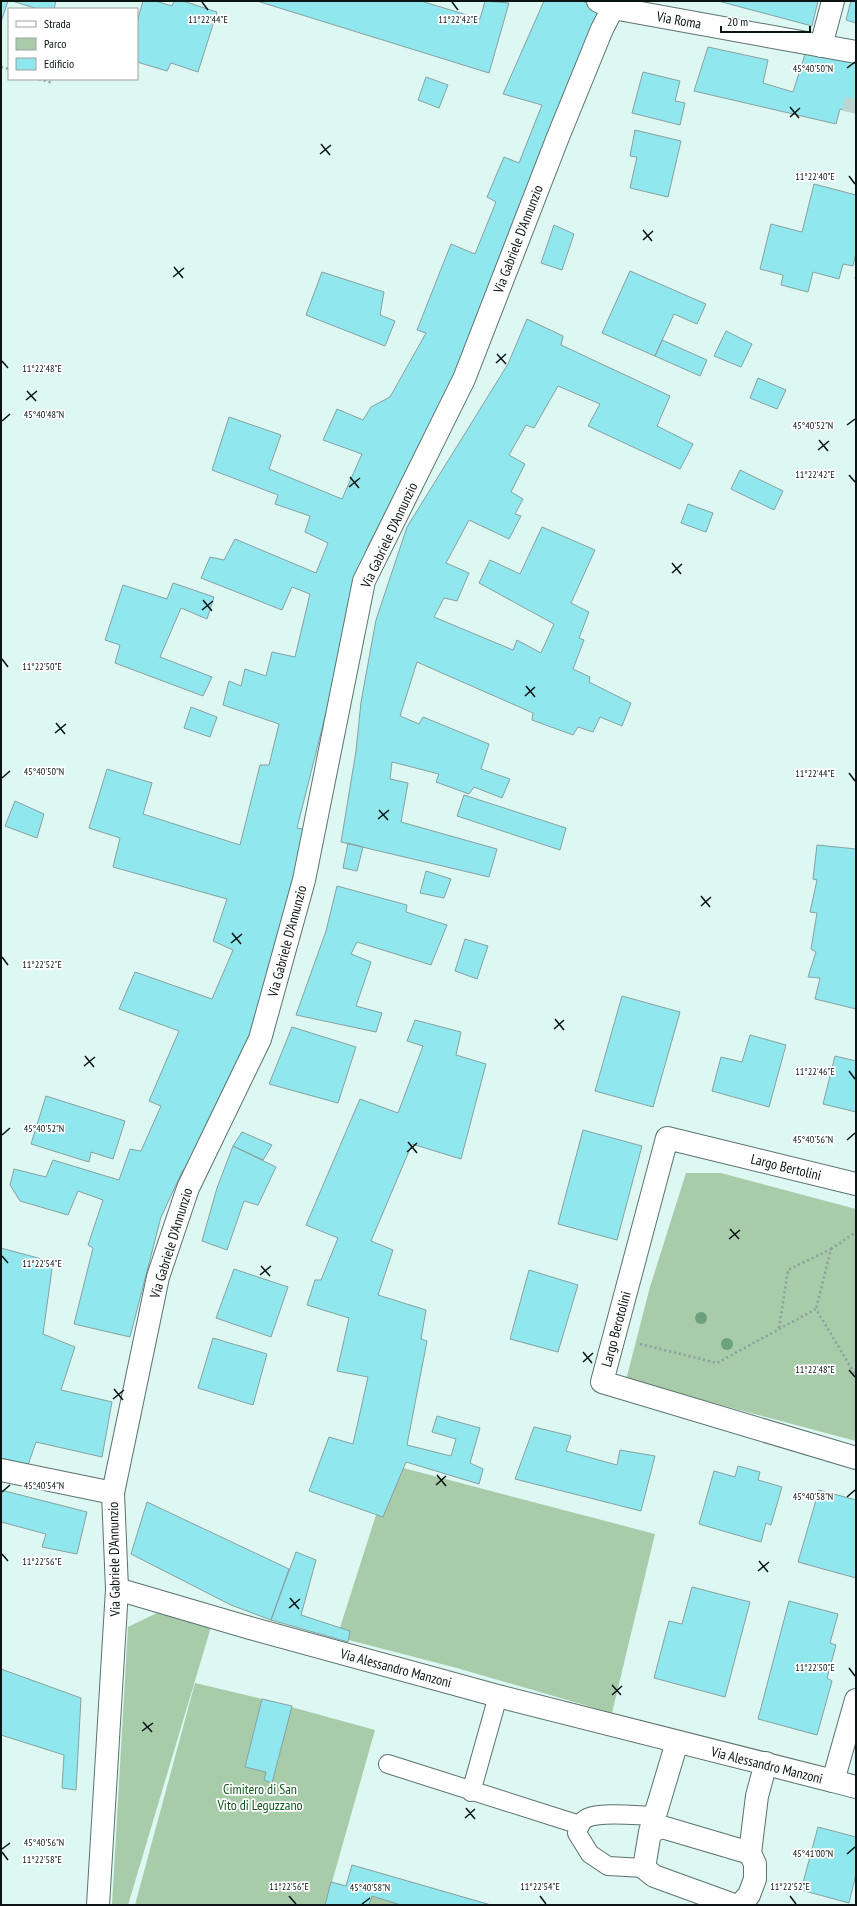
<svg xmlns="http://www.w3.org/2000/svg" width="857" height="1906" font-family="'PT Sans Narrow',sans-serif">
<rect width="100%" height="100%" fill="#ddf7f2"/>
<!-- green -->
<path fill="#a8cba9" d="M686 1173H721L856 1209V1441L626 1380 650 1287Z
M392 1465 655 1534 612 1713 457 1668 337 1637Z
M159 1612 211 1627 128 1905H112L128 1627Z
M195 1683 262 1699 375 1730 332 1882 346 1886 352 1865 491 1905H135Z"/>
<!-- building -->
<path fill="#90e7ed" stroke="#88a1a2" d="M1 1H8L1 22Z
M12 1H56L54 9H38Z
M143 1H155L172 6 174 1H183L217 12 198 72 171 63 167 71 137 62V22Z
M257 1H421L480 19 485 1 509 3 489 73Z
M544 1H582L602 9 469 356 368 546 297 828 308 830 252 1037 190 1173 183 1170 161 1217 130 1337 74 1324 93 1248 88 1245 103 1200 78 1191 68 1215 20 1201 10 1185 14 1169 46 1177 53 1160 119 1180 130 1149 141 1151 161 1106 149 1101 179 1031 119 1009 135 972 212 999 233 950 213 941 227 899 113 867 120 838 89 828 107 769 152 783 143 814 240 845 260 765H269L279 724 223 705 229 681 241 686 245 669 266 676 272 652 295 657 310 594 292 587 282 610 201 578 210 557 224 560 235 539 316 573 328 543 305 532 310 516 275 504 278 495 212 470 229 417 281 435 269 469 342 499 362 454 323 440 337 409 363 420 371 407 390 397 426 333 417 330 451 244 475 254 496 202 487 197 504 157 519 163 542 105 503 94Z
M718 1H818L812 26Z
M851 1H856V23L846 20Z
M708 47 768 60 763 83 793 92 806 51 856 61V113L840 109 836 124 694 91Z
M643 72 680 81 675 101 685 103 680 125 632 113Z
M426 77 448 85 439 108 418 100Z
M635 130 681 141 668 197 630 188 637 157 630 156Z
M814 184 856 195V253L853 266 843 264 839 279 813 272 808 292 781 285 783 275 760 269 771 224 802 232Z
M554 225 574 234 562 270 541 263Z
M630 271 706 304 697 324 674 314 655 356 602 333Z
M322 272 384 292 380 315 395 321 385 346 306 315Z
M527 319 563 336 561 345 670 396 657 426 693 444 680 469 588 426 600 404 558 386 534 428 526 425 509 455 525 464 511 492 523 499 515 514 521 516 509 539 469 520 446 563 469 573 457 601 444 598 434 617 513 650 517 640 541 653 554 624 479 583 490 560 520 574 542 527 595 550 571 603 589 612 579 638 584 640 573 669 590 677 589 682 631 703 622 726 600 717 593 732 578 727 573 735 532 720 533 713 417 662 400 716 419 724 423 717 489 744 481 769 510 779 502 798 474 787 469 794 436 782 439 774 392 762 390 779 408 783 401 822 497 849 489 877 341 842 356 751 361 702 376 620 407 527 508 364Z
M726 331 752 344 741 367 714 356Z
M662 340 707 360 700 376 655 356Z
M758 378 786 390 777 409 750 398Z
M740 470 783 491 774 510 731 489Z
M688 504 713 513 706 532 681 523Z
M173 583 214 597 207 619 181 608 160 657 212 677 203 696 115 663 120 645 105 640 123 585 167 599Z
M191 707 217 717 210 737 184 728Z
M464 795 566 828 560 850 457 816Z
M15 801 44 814 37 838 5 826Z
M348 843 363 847 357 871 343 868Z
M817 845 856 849V1009L815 999 820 978 808 977 816 952 811 949 817 913 810 912 817 880 813 879Z
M426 871 451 879 444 898 420 893Z
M337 886 407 905 406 912 447 925 431 965 357 942 351 954 371 962 356 1006 382 1013 376 1032 296 1015 326 931Z
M465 939 488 946 477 979 455 971Z
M622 996 680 1012 653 1107 595 1091Z
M415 1020 461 1032 456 1055 486 1064 461 1159 412 1144 371 1241 393 1250 378 1295 426 1310 421 1339 427 1341 407 1445 451 1456 456 1439 432 1432 437 1416 480 1428 470 1463 483 1469 479 1484 406 1462 383 1517 309 1491 329 1437 353 1444 368 1377 337 1371 349 1318 307 1305 315 1280H321L338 1238 306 1225 360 1099 398 1113 423 1046 407 1041Z
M292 1027 356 1047 338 1103 269 1084Z
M750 1035 786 1045 769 1107 712 1091 721 1057 742 1062Z
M835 1056 856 1061V1112L823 1104Z
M46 1096 125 1121 113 1159 91 1152 89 1162 31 1144Z
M583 1130 642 1146 617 1240 558 1224Z
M242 1132 272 1145 263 1160 233 1146Z
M233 1146 276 1167 258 1205 244 1201 227 1250 202 1241 217 1188Z
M1 1248 53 1262 43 1334 75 1347 61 1390 112 1402 102 1457 36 1442 28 1465 1 1458Z
M234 1269 288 1287 271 1337 216 1318Z
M529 1270 578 1285 558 1352 510 1339Z
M213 1338 267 1354 253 1405 198 1388Z
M534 1427 571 1436 566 1451 617 1465 620 1450 655 1456 641 1511 515 1479Z
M738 1466 760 1472 758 1480 782 1487 771 1525 766 1523 761 1542 699 1524 714 1471 735 1477Z
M1 1490 87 1512 77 1554 42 1547 46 1534 1 1522Z
M819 1490 856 1500V1578L798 1562Z
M147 1502 289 1569 271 1620 231 1605 131 1554Z
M296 1552 316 1560 301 1615 350 1631 348 1642 271 1620Z
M692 1587 750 1602 725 1697 654 1678 669 1621 682 1624Z
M789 1601 838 1614 830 1643 836 1645 827 1678 832 1681 817 1735 758 1719Z
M1 1669 81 1698 76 1790 62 1788 64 1755 1 1735Z
M262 1699 292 1706 272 1783 264 1780 266 1772 245 1767Z
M818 1827 856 1837V1874L849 1903 801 1890Z
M352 1865 491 1905H401L372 1896 369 1905H325L331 1882 346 1886Z"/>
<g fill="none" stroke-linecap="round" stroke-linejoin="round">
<!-- street-tunnel -->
<path stroke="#bdd5d0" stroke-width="22" stroke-dasharray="22 11" stroke-linecap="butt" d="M853 113 856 99"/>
<!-- lane casing -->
<g stroke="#5b726d" stroke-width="20">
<path id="lane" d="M388 1764 580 1825
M471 1792 498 1696
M644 1868 608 1866 590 1854 577 1833C579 1827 581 1821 587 1818 601 1811 639 1816 655 1816"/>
</g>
<!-- street casing -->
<g stroke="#5b726d" stroke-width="24">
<path id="street" d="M598 1 613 8 856 52
M821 46 833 1
M856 1184 667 1138 602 1382 856 1458
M1 1470 113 1493
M117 1589 113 1493 158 1277 188 1188 260 1039 304 880 364 581 464 379 558 137 602 29 613 8
M833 1781 856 1787
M650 1832 677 1742
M734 1905 654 1876 644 1868 650 1832 662 1827 750 1853
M740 1905 749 1895 755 1879V1864L750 1853 757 1796 766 1763"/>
</g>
<!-- secondary casing -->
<g stroke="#5b726d" stroke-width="24">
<path id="secondary" d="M98 1905 117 1589 250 1628 498 1696 833 1781 856 1700"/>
</g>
<!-- path -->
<path stroke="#8b9e9a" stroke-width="2.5" stroke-dasharray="2 3" stroke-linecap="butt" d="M1 67 9 69
M39 79 53 83
M855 277 856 278
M831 1249 856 1232
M779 1328 788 1270 831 1249 816 1309
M640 1344 717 1363 816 1309 856 1376"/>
<!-- lane -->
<use href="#lane" stroke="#fff" stroke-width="18"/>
<!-- street -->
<use href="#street" stroke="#fff" stroke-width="22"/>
<!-- secondary -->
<use href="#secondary" stroke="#fff" stroke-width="22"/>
</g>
<!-- trees -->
<g fill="#6da17e">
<circle cx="701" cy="1318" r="6"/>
<circle cx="727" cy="1344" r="6"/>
</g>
<!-- ticks -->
<path fill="none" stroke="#0a1412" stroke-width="1.5" d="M202 2 208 10M452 2 458 10M847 68 855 62M790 107 799 118M790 117 800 108M321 144 330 155M320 154 331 145M849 176 855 184M643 230 652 241M643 240 653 231M174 267 183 278M173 277 184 268M497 354 506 364M2 361 8 368M496 363 506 354M27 391 36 401M26 400 37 391M2 421 10 414M847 425 855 419M819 440 828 451M818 450 829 441M849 475 855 482M350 477 359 488M349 487 360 478M672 563 681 574M672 573 682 564M203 600 212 611M202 610 213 601M2 659 8 667M526 686 535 697M525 696 535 687M56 723 65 734M55 733 66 724M849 773 855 781M2 778 10 771M379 810 388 820M378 819 389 810M701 896 710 907M701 906 711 897M232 933 241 944M231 943 242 934M2 957 8 965M555 1019 564 1030M554 1029 564 1020M85 1056 94 1067M84 1066 95 1057M849 1071 855 1079M2 1135 10 1128M847 1140 855 1133M408 1142 417 1153M407 1152 417 1143M730 1229 739 1239M729 1239 740 1230M2 1256 8 1263M261 1266 270 1276M260 1275 271 1266M583 1352 592 1363M583 1362 593 1353M849 1370 855 1377M114 1389 123 1400M113 1399 124 1390M437 1475 446 1486M436 1485 446 1476M2 1492 10 1485M847 1497 855 1490M2 1554 8 1561M759 1561 768 1572M758 1571 769 1562M290 1598 299 1609M289 1608 300 1599M849 1668 855 1676M612 1685 621 1695M612 1695 622 1686M143 1722 152 1732M142 1731 153 1723M466 1808 475 1819M465 1818 475 1809M2 1849 10 1843M2 1852 8 1860M847 1854 855 1847M289 1896 296 1904M540 1896 546 1904M790 1896 796 1904M362 1904 370 1898"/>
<g text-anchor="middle" stroke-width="3.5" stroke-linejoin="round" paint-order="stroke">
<!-- street labels -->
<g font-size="14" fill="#0a1412" stroke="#fff">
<text transform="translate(679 20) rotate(10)" y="5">Via Roma</text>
<text transform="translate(518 239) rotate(-69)" y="5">Via Gabriele D'Annunzio</text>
<text transform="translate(389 535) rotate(-65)" y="5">Via Gabriele D'Annunzio</text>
<text transform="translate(287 941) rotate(-75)" y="5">Via Gabriele D'Annunzio</text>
<text transform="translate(786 1167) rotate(14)" y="5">Largo Bertolini</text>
<text transform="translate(171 1243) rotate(-73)" y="5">Via Gabriele D'Annunzio</text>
<text transform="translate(616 1329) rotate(-75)" y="5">Largo Berotolini</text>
<text transform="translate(114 1559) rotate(-91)" y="5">Via Gabriele D'Annunzio</text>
<text transform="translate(396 1668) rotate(15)" y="5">Via Alessandro Manzoni</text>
<text transform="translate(767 1765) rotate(14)" y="5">Via Alessandro Manzoni</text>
</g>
<!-- park labels -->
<g font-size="14" fill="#125a1f" stroke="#fff">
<text x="260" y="1794">Cimitero di San<tspan x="260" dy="16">Vito di Leguzzano</tspan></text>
</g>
</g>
<g font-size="10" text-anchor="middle" fill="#0a1412" stroke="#fff" stroke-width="3.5" stroke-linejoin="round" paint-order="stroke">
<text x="208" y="23">11°22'44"E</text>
<text x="458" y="23">11°22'42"E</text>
<text x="813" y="72">45°40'50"N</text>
<text x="815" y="180">11°22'40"E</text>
<text x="42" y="372">11°22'48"E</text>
<text x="44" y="418">45°40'48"N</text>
<text x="813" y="429">45°40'52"N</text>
<text x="815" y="478">11°22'42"E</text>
<text x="42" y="670">11°22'50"E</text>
<text x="44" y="775">45°40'50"N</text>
<text x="815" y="777">11°22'44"E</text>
<text x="42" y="968">11°22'52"E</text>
<text x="815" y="1075">11°22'46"E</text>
<text x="44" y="1132">45°40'52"N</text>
<text x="813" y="1143">45°40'56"N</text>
<text x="42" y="1267">11°22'54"E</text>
<text x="815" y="1373">11°22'48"E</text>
<text x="44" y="1489">45°40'54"N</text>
<text x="813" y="1500">45°40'58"N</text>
<text x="42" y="1565">11°22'56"E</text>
<text x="815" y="1671">11°22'50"E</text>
<text x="44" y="1846">45°40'56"N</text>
<text x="813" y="1857">45°41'00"N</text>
<text x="42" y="1863">11°22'58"E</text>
<text x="289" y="1890">11°22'56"E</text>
<text x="540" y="1890">11°22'54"E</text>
<text x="790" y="1890">11°22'52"E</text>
<text x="370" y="1891">45°40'58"N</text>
</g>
<!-- border -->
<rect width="857" height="1906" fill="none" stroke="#0a1412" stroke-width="4"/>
<!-- legend -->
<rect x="8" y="8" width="130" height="72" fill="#ffffff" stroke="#9da1a0"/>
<rect x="16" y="21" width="20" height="6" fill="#ffffff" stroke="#9da1a0"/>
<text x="44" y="28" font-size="12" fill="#0a1412">Strada</text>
<rect x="16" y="38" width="20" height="12" fill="#a8cba9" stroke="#9da1a0"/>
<text x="44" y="48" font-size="12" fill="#0a1412">Parco</text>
<rect x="16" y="58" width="20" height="12" fill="#90e7ed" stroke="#9da1a0"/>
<text x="44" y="68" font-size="12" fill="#0a1412">Edificio</text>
<!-- scale -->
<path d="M721 26v6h89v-6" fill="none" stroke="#0a1412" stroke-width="2"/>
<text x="727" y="26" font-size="12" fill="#0a1412" stroke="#ffffff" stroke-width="3" paint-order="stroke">20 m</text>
</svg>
